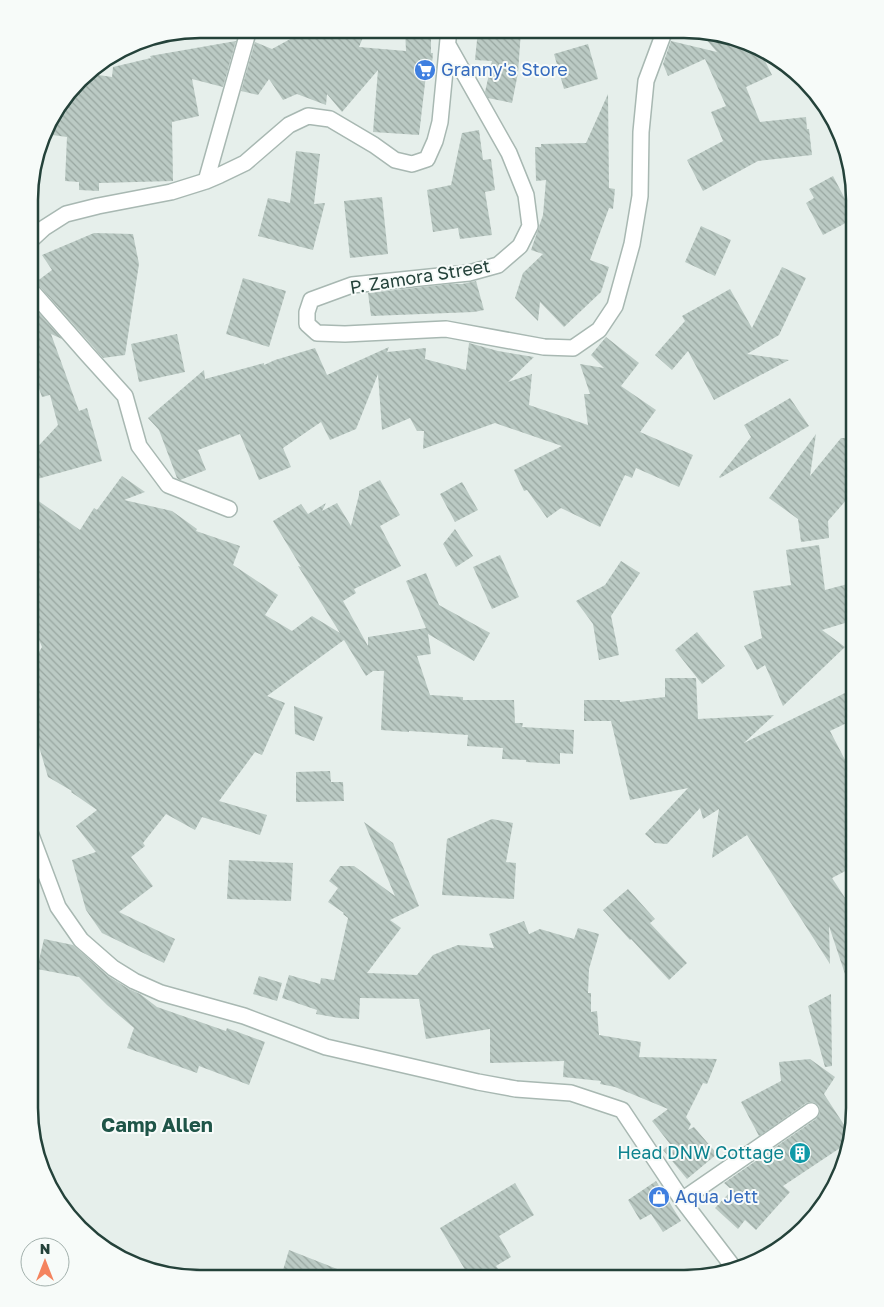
<svg xmlns="http://www.w3.org/2000/svg" width="884" height="1307" font-family="'Golos Text',sans-serif">
<defs>
<pattern id="building-back-hatch" width="6" height="6" patternUnits="userSpaceOnUse" patternTransform="scale(1.25)"><rect width="6" height="6" fill="#bbcac4"/><path d="M-1 5l2 2M0 0l6 6M5-1l2 2" fill="none" stroke="#98a6a0"/></pattern>
</defs>
<rect width="100%" height="100%" fill="#e6efeb"/>
<!-- building -->
<path fill="url(#building-back-hatch)" d="M330 29H346L364 35 359 47 406 51 405 29H431V53H433L431 75H426L419 135 373 132 378 70 342 112 327 94 326 105 297 94 283 100 269 79 258 95 241 91 255 42 272 49 303 32 308 39Z
M478 30H521L518 73 512 103 488 98 485 92 492 61 475 60Z
M698 30H707L761 53 772 75 746 87 760 122 806 117 807 129H809L812 155 758 161 703 191 687 160 723 141 711 112 726 106 705 59 668 76 663 64 671 41 717 52Z
M236 41 223 87 192 79 199 116 172 122 173 181 99 183V191L79 190V182L65 181 67 137 45 134 51 114 85 73 112 77 113 67 151 58 150 56Z
M588 44 598 79 564 89 554 54Z
M608 94 609 188 615 189 613 209 609 208 590 260 609 267 601 292 564 327 540 302 538 321 515 298 523 273 543 254 531 250 543 215 546 180 536 181 535 147H541V144L586 143Z
M479 130 483 160 491 159 495 190 485 192 492 235 460 239 458 228 433 232 427 190 451 185 462 133Z
M296 151 320 154 314 204 325 203 313 250 258 236 268 198 290 203Z
M833 176 855 218 823 235 806 203 814 198 809 189Z
M382 197 388 254 350 258 344 201Z
M701 226 731 240 715 276 685 262Z
M94 233 133 234 139 264 125 355 103 358 36 282 52 270 42 255Z
M782 267 806 278 779 335 747 354 789 360 714 400 688 351 672 370 655 355 685 321 682 316 730 289 752 328Z
M243 278 286 291 269 347 226 334Z
M476 281 484 310 474 312 371 316 368 293 451 284H462Z
M30 303 62 339 51 334 79 411 87 408 102 461 30 481V455L58 425 50 395 42 397 30 363Z
M177 334 185 372 139 382 131 344Z
M606 337 639 363 621 386 656 410 640 432 693 455 679 487 636 468 632 478 625 475 600 527 561 508 547 518 527 490 524 491 514 470 562 446 495 423 423 449 424 431H417L410 418 382 430 378 374 356 429 330 440 321 422 283 448 291 467 259 480 240 434 198 450 206 470 180 480 177 478 159 430 148 418 204 370 205 379 264 363V365L275 360 315 348 327 375 389 347 387 352 426 348 425 359 466 370 469 343 498 351 534 357 508 382 532 374 529 405 588 425 584 394H590L580 364 604 368 591 355Z
M790 398 809 426 720 478 719 477 751 437 744 425Z
M816 434 810 476 841 438H848L855 444V490L828 521 829 538 801 542 798 519 769 498Z
M122 476 145 492 124 500 172 511 197 529 196 531 240 546 233 565 278 595 265 615 292 631 312 616 340 633 298 566 301 567 273 521 301 504 308 514 326 503 322 511 337 503 351 526 359 495V491L380 480 400 515 380 526 401 566 354 589 356 593 343 601 368 646V637L426 628 406 581 426 573 439 605 490 633 474 661 428 634 431 654 417 656 430 695 463 697V700H514L515 723H523L522 727 574 730 573 754 560 753V764L526 762V760L502 759 503 748 467 746 468 735 409 731V732L381 730 384 671H373L366 676 344 640 267 696 285 703 262 755 255 752 219 801 267 815 260 835 202 817 195 830 166 814 143 843 145 846 131 857 153 886 119 912 175 939 164 963 102 933 86 910 72 860 96 852 76 826 97 810 71 792 72 791 48 777 35 733 29 735V669L42 647 35 630 30 628V495L80 530 94 508 97 510Z
M462 482 478 510 455 522 440 494Z
M455 529 473 556 456 567 443 544Z
M819 545 825 590 855 582V620L822 630 845 647 783 706 765 665 757 670 744 646 762 638 753 591 791 585 786 550Z
M500 555 519 597 492 609 473 567Z
M621 561 640 573 611 616 619 655 599 660 593 624 576 601 605 585Z
M697 632 725 666 702 684 675 650Z
M665 678H696L698 719 774 715 744 743 855 688V719L830 731 855 779V866L832 878 855 913V992H851L829 926 830 964 747 835 712 858 719 809 703 819 700 808 667 844 655 843 645 834 688 788 630 800 611 721H584V700H620V702L665 697Z
M294 706 323 717 314 741 295 734Z
M330 771 331 782H343L344 801 296 802V772Z
M492 819 513 823 506 862 516 863 514 899 442 895 447 839Z
M364 822 393 843 419 906 390 920 401 928 367 973 417 975 433 955 458 945 494 948 489 934 524 921 529 934 540 929 574 939 578 928 599 934 589 969 588 993H591V1012L597 1011 599 1035 641 1042 639 1057 717 1059 707 1084 703 1083 686 1117 691 1124 688 1130 694 1127 717 1154 687 1179 663 1150 670 1144 652 1121 668 1109 615 1087 600 1084 601 1081 563 1077 564 1061 490 1063V1029L426 1039 419 999 360 998 359 1019 339 1018 316 1014 317 1010 282 998 289 975 320 984 321 978 334 980 348 918 343 914 344 913 328 902 338 888 329 881 340 866H354L395 896Z
M229 860 293 863 291 901 227 899Z
M628 889 655 919 650 923 687 963 669 980 631 939 630 940 603 910Z
M44 939 73 945 108 976 129 989 140 994 157 1007 226 1031 227 1028 265 1042 249 1085 199 1066 197 1073 127 1048 134 1028 107 1005 79 977 37 969Z
M259 976 282 983 277 1001 253 994Z
M831 994 832 1066 825 1067 808 1006Z
M810 1059 835 1077 824 1094 850 1134 846 1144 783 1186 790 1192 756 1230 745 1220 738 1229 715 1208 732 1190 724 1183 816 1119 819 1115 820 1111 819 1106 815 1103 811 1102 806 1103 759 1136 741 1102 781 1081 779 1062Z
M656 1181 681 1221 663 1232 651 1214 640 1220 628 1200Z
M515 1183 534 1215 499 1236 511 1257 496 1266 505 1278H470L440 1228Z
M289 1250 355 1276 354 1277H281Z"/>
<g fill="none" stroke-linecap="round" stroke-linejoin="round">
<!-- minor casing -->
<g stroke="#a8b8b2" stroke-width="18">
<path id="minor" d="M448 45 509 153 526 195 530 226 520 246 498 265 469 273 352 285 311 300 307 312V324L317 333 345 334 446 329 544 347 573 348 599 330 615 306 632 244 640 196 641 132 646 81 665 30
M206 181 249 29
M30 241 44 228 66 214 98 206 171 192 206 181 220 175 245 163 289 125 308 116 330 119 374 145 395 160 412 164 427 159 435 141 440 122 449 29
M30 289 87 354 125 396 139 446 168 485 229 509
M31 835 58 907 81 940 113 968 134 981 161 993 244 1016 326 1047 478 1082 516 1089 571 1093 622 1110 682 1200 734 1268
M682 1200 811 1111"/>
</g>
<!-- minor -->
<use href="#minor" stroke="#fff" stroke-width="15"/>
</g>
<!-- icons -->
<defs>
<g id="supermarket-disc" transform="scale(1.125)"><circle r="9.5" fill="#3f7fe0" stroke="#f7fbf9"/><path d="M-6-5.5h2.5l.6 2H6L4.5 2H-2.5L-4.4-4H-6ZM-1.5 3.2a1.3 1.3 0 1 0 .1 0ZM3 3.2a1.3 1.3 0 1 0 .1 0Z" fill="#fff"/></g>
<g id="building-disc" transform="scale(1.125)"><circle r="9.5" fill="#0f9aa8" stroke="#f7fbf9"/><path d="M-4-6H4V6H1V3H-1V6H-4ZM-2.5-4.3h1.7v1.8h-1.7ZM.8-4.3h1.7v1.8H.8ZM-2.5-1h1.7V.8h-1.7ZM.8-1h1.7V.8H.8Z" fill="#fff"/></g>
<g id="shop-disc" transform="scale(1.125)"><circle r="9.5" fill="#3f7fe0" stroke="#f7fbf9"/><path d="M-5-2.5h2.3a2.7 3.5 0 0 1 5.4 0H5L5.5 6h-11ZM-1.5-2.5h3a1.5 2.3 0 0 0-3 0Z" fill="#fff"/></g>
</defs>
<g fill-rule="evenodd">
<use href="#supermarket-disc" x="425" y="70"/>
<use href="#building-disc" x="800" y="1153"/>
<use href="#shop-disc" x="659" y="1197"/>
</g>
<g text-anchor="middle" stroke-width="4" stroke-linejoin="round" paint-order="stroke">
<!-- shop labels -->
<g font-size="18" fill="#366cbe" stroke="#f7fbf9" text-anchor="start">
<text x="441" y="76">Granny's Store</text>
<text x="675" y="1203">Aqua Jett</text>
</g>
<!-- street labels -->
<g font-size="18" fill="#24423a" stroke="#f7fbf9">
<text transform="translate(420 277) rotate(-9)" y="6">P. Zamora Street</text>
</g>
<!-- culture labels -->
<g font-size="18" fill="#0d838f" stroke="#f7fbf9" text-anchor="end">
<text x="784" y="1159">Head DNW Cottage</text>
</g>
<!-- quarter labels -->
<g font-size="20" font-weight="bold" fill="#1f5548" stroke="#f7fbf9">
<text x="157" y="1132">Camp Allen</text>
</g>
</g>
<!-- crop -->
<path d="M0 0H884V1307H0ZM200 38H684A162 162 0 0 1 846 200V1108A162 162 0 0 1 684 1270H200A162 162 0 0 1 38 1108V200A162 162 0 0 1 200 38Z" fill="#f7fbf9" fill-rule="evenodd"/>
<path fill="none" stroke="#24423a" stroke-width="2.5" d="M200 38H684A162 162 0 0 1 846 200V1108A162 162 0 0 1 684 1270H200A162 162 0 0 1 38 1108V200A162 162 0 0 1 200 38Z"/>
<!-- north arrow -->
<g transform="translate(45 1262)"><circle r="24" fill="#f7fbf9" stroke="#a3b1ad"/>
<path d="M0-4L9 19L0 12L-9 19Z" fill="#f4845f"/>
<text y="-8" font-size="14" font-weight="bold" text-anchor="middle" fill="#24423a">N</text>
</g>
</svg>
